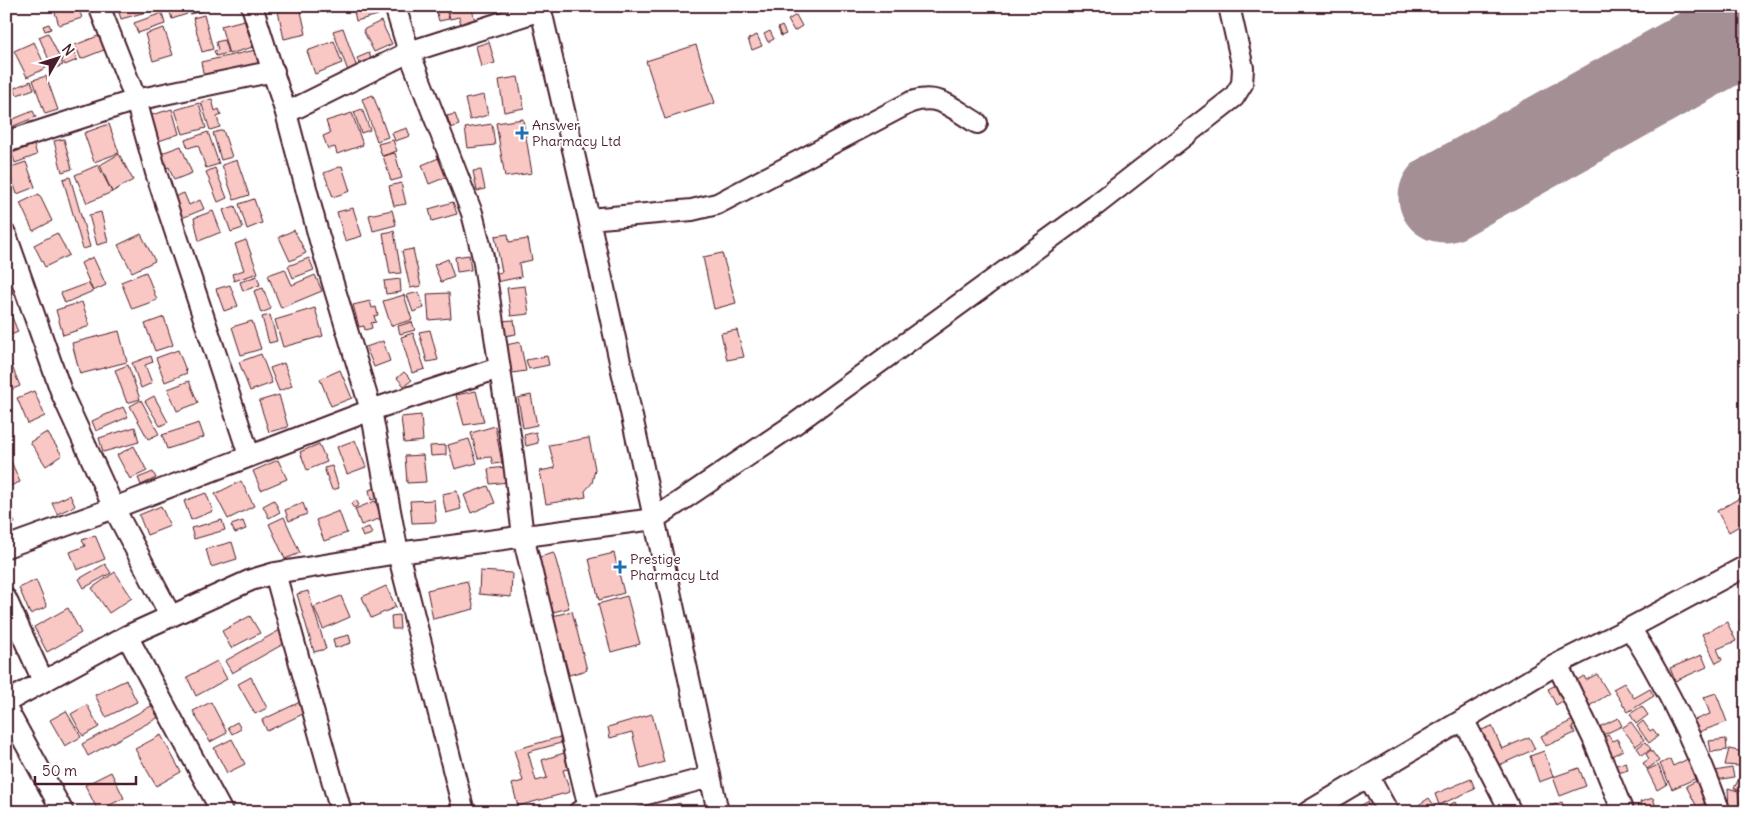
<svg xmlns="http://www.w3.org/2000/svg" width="1752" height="818" font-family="Delius,sans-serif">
<rect width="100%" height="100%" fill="#fff"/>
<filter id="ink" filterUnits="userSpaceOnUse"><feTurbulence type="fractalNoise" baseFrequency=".02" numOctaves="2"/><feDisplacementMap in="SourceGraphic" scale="10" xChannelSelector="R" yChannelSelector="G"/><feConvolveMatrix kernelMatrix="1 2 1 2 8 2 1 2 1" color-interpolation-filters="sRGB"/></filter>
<g filter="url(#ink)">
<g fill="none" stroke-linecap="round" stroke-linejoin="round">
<!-- runway -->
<path stroke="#a48f95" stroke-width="91" d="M1444 197 1746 28"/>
</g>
<!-- building -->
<path fill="#f9c8c4" stroke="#4a1f2b" d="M53 6H78L82 18 59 25Z
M117 6H163L164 7 121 19Z
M168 6H185L187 14 172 19Z
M188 6H202L203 11 190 14Z
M353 6H376L378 15 356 21Z
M435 6H445L449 19 439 21Z
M446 6H471L475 20 461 24 459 17 450 19Z
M300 7 306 34 284 39 278 11Z
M162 13 165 24 138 33 134 23Z
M204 15 213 49 202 52 193 18Z
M796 15 802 26 794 31 788 20Z
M244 20 253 47 229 54 221 26Z
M381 21 392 44 374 52 363 30Z
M49 24 51 29 45 31 43 26Z
M782 26 786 34 781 36 778 28Z
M164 28 173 55 153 61 145 34Z
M343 28 357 68 348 71 333 31Z
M770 31 774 39 768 42 764 34Z
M48 33 63 65 53 69 39 37Z
M103 34 109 48 81 59 75 45Z
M757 35 762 46 752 50 748 39Z
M224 40 228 53 216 56 214 51 218 50 216 42Z
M334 41 342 63 315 74 307 51Z
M34 42 46 68 27 77 14 51Z
M489 42 495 63 481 67 476 46Z
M696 45 715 103 665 119 646 61Z
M260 49 263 64 204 77 201 62Z
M74 52 77 60 65 65 61 57Z
M369 53 373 64 361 69 357 58Z
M46 76 58 110 45 114 33 80Z
M518 77 524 108 504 112 499 80Z
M31 81 34 89 17 95 14 88Z
M373 95 388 137 377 141 362 99Z
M484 95 488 115 470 120 465 99Z
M212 99 215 111 219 109 221 115 217 117 220 127 210 130 201 102Z
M199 103 206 128 183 134 175 110Z
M172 109 179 134 156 142 148 116Z
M362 109 370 130 361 133 354 112Z
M33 111 36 117 6 129V122Z
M352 113 363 145 337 154 335 147 328 149 323 136 330 133 326 121Z
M455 114 459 125 451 128 447 116Z
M523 119 532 173 505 177 496 123Z
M109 124 119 153 94 162 84 133Z
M492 124 495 145 468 148 465 128Z
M407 128 410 136 395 141 392 133Z
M223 130 232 157 221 160 213 133Z
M208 132 219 164 206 168 198 145 188 148 185 140Z
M64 139 72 169 62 172 54 141Z
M393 140 397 151 382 156 378 144Z
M34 145 37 155 15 163 12 153Z
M181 146 192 173 174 180 169 167 164 169 159 154Z
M395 153 402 178 391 181 383 156Z
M119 154 133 180 112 192 100 165Z
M441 157 449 176 429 184 422 165Z
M237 160 249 195 234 200 222 165Z
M26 162 35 187 17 194 8 168Z
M98 165 112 192 87 203 75 175Z
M342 166 350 191 333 197 324 173Z
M215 168 227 198 218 202 206 172Z
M481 170 485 189 477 191 473 171Z
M70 177 90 247 83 249 63 179Z
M401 183 406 204 394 206 389 186Z
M184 193 189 205 200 200 204 209 182 218 172 198Z
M39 194 52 221 33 231 20 203Z
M254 199 262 223 247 229 239 204Z
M453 202 457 214 432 221 429 209Z
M235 206 243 228 231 232 223 210Z
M353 208 362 236 345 241 337 212Z
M392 210 396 225 373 231 369 215Z
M213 211 221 232 199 241 194 218Z
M101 212 108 242 97 245 89 215Z
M294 230 306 253 290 261 279 237Z
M394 231 401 273 390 274 383 233Z
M57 233 69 255 45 267 34 245Z
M141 234 155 261 132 272 118 245Z
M508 234 509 242 528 239 532 260 519 263 521 277 496 282 494 274 502 272 495 236Z
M246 240 258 273 234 281 232 274 244 270 235 244Z
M413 249 421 286 410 288 402 251Z
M722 253 736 303 714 309 703 257Z
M469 255 471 270 457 272 455 257Z
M93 257 106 285 93 291 81 263Z
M309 258 314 270 293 278 288 266Z
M448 259 454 277 441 282 434 265Z
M285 269 292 285 315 275 322 291 281 308 268 275Z
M146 272 157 300 132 309 121 282Z
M257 276 260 285 243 291 240 282Z
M400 279 401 292 386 294 384 281Z
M88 283 93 291 65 303 61 293Z
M230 285 238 306 224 311 216 289Z
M525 286 529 314 511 316 507 288Z
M263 288 271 309 261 313 254 291Z
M419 292 424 308 413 312 407 295Z
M449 293 451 318 429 320 427 294Z
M404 295 412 320 391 326 383 301Z
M370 301 372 308 376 307 378 315 374 316 376 322 371 323 372 328 365 330 364 326 359 327 353 305Z
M82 302 90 326 63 335 56 310Z
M8 307 18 332 6 337V308Z
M315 308 323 336 283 347 275 320Z
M270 315 277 341 269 343 262 317Z
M164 317 173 345 155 351 145 324Z
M514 320 516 334 504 336 501 321Z
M252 321 261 349 241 355 232 327Z
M412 322 415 330 400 334 398 326Z
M430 330 438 360 427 362 419 332Z
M737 330 744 357 727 360 721 333Z
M119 331 127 362 80 374 72 343Z
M413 333 425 369 412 373 401 337Z
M383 341 390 361 374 367 366 347Z
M520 342 526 371 512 373 506 345Z
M178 350 187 373 165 382 156 358Z
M7 354 20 386 6 392V355Z
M261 354 272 383 250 391 239 362Z
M151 356 153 362 145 365 152 383 141 388 132 363Z
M547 356 549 365 529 369 526 360Z
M284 363 292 386 279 391 270 368Z
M128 365 140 399 127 403 115 370Z
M340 370 352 398 331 406 320 379Z
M404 372 412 380 404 386 397 378Z
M189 381 198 403 177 411 168 389Z
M34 391 45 416 28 424 17 398Z
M476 391 484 422 464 425 456 395Z
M279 395 288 427 269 432 259 401Z
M531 395 537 425 523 428 518 398Z
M154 396 168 422 160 426 145 401Z
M141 400 159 434 148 439 130 406Z
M123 407 128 417 96 431 92 421Z
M421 415 423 441 404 443 401 417Z
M199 423 204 437 167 449 162 435Z
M495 426 502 463 493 464 491 457 478 458 471 433Z
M135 427 139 442 103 452 99 438Z
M47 432 62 455 46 466 30 442Z
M536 432 538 443 526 446 524 435Z
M589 438 595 469 592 483 585 491 586 497 546 504 540 471 555 468 549 445Z
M469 439 477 463 455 469 448 445Z
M355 440 366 467 347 474 337 447Z
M319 444 327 462 307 470 300 452Z
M446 445V455L431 456 430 446Z
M134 446 147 471 130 479 117 455Z
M7 452 20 482 10 486 6 477Z
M423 455 426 482 407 483 405 456Z
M278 460 287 479 261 490 253 471Z
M332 466 339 488 332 490 324 468Z
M506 467 508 482 490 484 488 469Z
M153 472 156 478 141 485 138 478Z
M241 481 254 506 228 519 215 494Z
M488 486 495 503 471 513 464 495Z
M376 488 378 498 371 500 369 490Z
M457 491 461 509 446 513 442 494Z
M206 493 213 511 191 520 184 501Z
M70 495 75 506 57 514 52 503Z
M1745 495 1746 522 1729 532 1717 511Z
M274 500 280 512 269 518 263 506Z
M356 500 359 505 354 508 351 504Z
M434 500 436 522 412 523 410 501Z
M375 501 382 518 361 525 355 509Z
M6 502 15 523 6 527Z
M303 503 307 514 289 521 285 510Z
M161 506 170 526 147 535 139 515Z
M339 511 347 533 324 541 316 520Z
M284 517 300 553 285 559 269 524Z
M222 520 225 530 194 539 191 528Z
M243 521 246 529 235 533 231 525Z
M369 527 372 534 363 537 360 530Z
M95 535 105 559 77 570 70 552 85 546 82 540Z
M232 542 237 559 211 567 206 549Z
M554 553 569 608 553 612 539 557Z
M614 553 624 593 599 600 589 559Z
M105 564 111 573 84 588 79 579Z
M480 571 512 573 511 597 479 594Z
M115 572 132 598 109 613 92 588Z
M36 580 47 607 30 614 19 588Z
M467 581 474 609 433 619 427 590Z
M386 586 396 607 371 618 362 597Z
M308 591 326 649 314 652 297 594Z
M341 596 350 617 323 629 314 607Z
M627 596 640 644 611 652 598 604Z
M68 608 81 633 47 652 34 627Z
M572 611 587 670 569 675 553 616Z
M399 615 400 629H392L391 616Z
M250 616 260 633 231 648 222 631Z
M1746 619V635L1739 622Z
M1727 622 1736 641 1717 649 1722 660 1716 663 1702 634Z
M280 630 287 642 232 673 225 661Z
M349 635 351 643 335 648 333 639Z
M1702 655 1707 667 1675 681 1670 668Z
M6 660 11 673 6 675Z
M217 661 227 679 196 696 187 677Z
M1597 674 1609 694 1586 708 1572 683 1584 676 1586 680Z
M251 677 267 708 255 714 238 684Z
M126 680 137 702 106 717 95 695Z
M1624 683 1634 698 1650 689 1654 696 1628 712 1613 689Z
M1558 684 1566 699 1556 705 1548 689Z
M1716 693 1727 722 1693 734 1689 722 1710 714 1704 697Z
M211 702 227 733 210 742 193 711Z
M300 702 305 713 267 731 262 720Z
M87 705 99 727 83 736 71 714Z
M153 705 159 717 88 756 82 744Z
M1642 706 1648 715 1636 724 1630 714Z
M66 711 81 737 65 746 50 720Z
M652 714 664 762 641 769 632 732 610 738 608 727Z
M1618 718 1622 726 1599 737 1595 729Z
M1573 720 1576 725 1572 727 1575 733 1546 746 1541 736Z
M1643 721 1650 731 1653 729 1658 736 1649 743 1637 726Z
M237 722 241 729 232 734 228 727Z
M1631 722 1644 740 1636 746 1622 728Z
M1492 726 1502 749 1529 737 1535 749 1495 767 1479 731Z
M161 735 181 772 156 786 135 749Z
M1608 735 1612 741 1617 739 1623 750 1610 757 1600 739Z
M560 737 561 743 528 752 536 781 547 778 542 760 564 753 568 769 563 770 570 792 518 806 512 784 523 781 514 750Z
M232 739 245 764 227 773 214 748Z
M1726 739 1727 750 1711 752 1709 741Z
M1645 742 1651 749 1642 755 1637 748Z
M1729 749 1743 752 1739 766 1725 765Z
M1651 750 1659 761 1647 769 1643 763 1649 759 1646 754Z
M1544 751 1553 777 1539 782 1530 756Z
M1690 758 1699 777 1672 789 1660 764 1670 759 1673 766Z
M1626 762 1628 770 1615 774 1613 766Z
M1658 765 1667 784 1657 790 1647 770Z
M1579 768 1586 786 1560 796 1553 777Z
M1732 768 1734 777 1717 780 1715 771Z
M111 772 124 798 98 811 85 785Z
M1740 777 1746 780V794L1734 788Z
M1471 779 1475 789 1439 805 1435 794Z
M1700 779 1711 800 1697 807 1686 786Z
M1728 788 1738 791 1740 812H1729Z
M1429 798 1436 808 1430 812H1408Z
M1653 798 1656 807 1643 811 1640 802Z
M1367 802 1372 812H1349Z
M1455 802 1458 808 1461 806 1464 812H1440L1439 810Z
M1562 802 1565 812H1547L1546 808Z
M680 803 682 812H647Z
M1638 805 1640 812H1632L1630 808Z
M1694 806 1696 812H1683V811Z"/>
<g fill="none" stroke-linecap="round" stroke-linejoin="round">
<!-- minor casing -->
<g stroke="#4a1f2b" stroke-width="24">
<path id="minor" d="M99 6 136 100 157 176 249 455
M252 6 286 113 319 237 371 410 398 553 464 812
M395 6 409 52 472 213 483 257 513 455 523 536 590 812
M540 6 589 219 718 812
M286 113 409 52 541 10
M6 142 136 100 274 71
M589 219 692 210 717 204 911 102C939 93 952 108 977 123
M6 235 62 394 114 508 170 615
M6 547 114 508 371 410 499 368
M275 573 341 812
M6 599 43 681
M1630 628C1667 686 1697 747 1720 812
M127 636 222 812
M1557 664 1593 738 1623 812
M6 702 127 636 251 580 275 573 398 553 654 519 796 423 1096 205 1234 97 1242 84 1243 68 1229 6
M6 708 63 812
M1464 721 1511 812
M1368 776 1388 812
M579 812 710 777
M1308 812 1557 664 1630 628 1746 566"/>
</g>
<!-- minor -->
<use href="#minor" stroke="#fff" stroke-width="20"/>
</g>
</g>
<!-- markers -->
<g fill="#1f6fb2" stroke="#fff" stroke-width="2">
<path d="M519.5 125.5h5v5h5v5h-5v5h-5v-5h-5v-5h5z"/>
<path d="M617.5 559.5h5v5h5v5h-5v5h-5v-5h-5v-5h5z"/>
</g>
<g text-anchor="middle" stroke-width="4" stroke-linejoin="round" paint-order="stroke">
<!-- poi labels -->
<g font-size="14" fill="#4a1f2b" stroke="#fff" text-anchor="start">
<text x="532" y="130">Answer<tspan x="532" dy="16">Pharmacy Ltd</tspan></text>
<text x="630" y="564">Prestige<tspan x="630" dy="16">Pharmacy Ltd</tspan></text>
</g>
</g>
<!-- margin -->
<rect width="1752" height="818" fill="none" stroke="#fff" stroke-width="25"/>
<rect x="12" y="12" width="1727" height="793" fill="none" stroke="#4a1f2b" stroke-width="2" filter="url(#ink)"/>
<!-- north arrow -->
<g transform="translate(58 58) rotate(51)" stroke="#ffffff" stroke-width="4" paint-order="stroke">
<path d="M0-4L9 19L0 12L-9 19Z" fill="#4a1f2b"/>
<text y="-8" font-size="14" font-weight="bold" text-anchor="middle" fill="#4a1f2b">N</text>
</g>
<!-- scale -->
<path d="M35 776v8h101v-8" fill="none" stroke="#4a1f2b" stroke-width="2.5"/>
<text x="42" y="776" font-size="15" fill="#4a1f2b" stroke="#ffffff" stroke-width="4" paint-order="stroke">50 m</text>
</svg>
